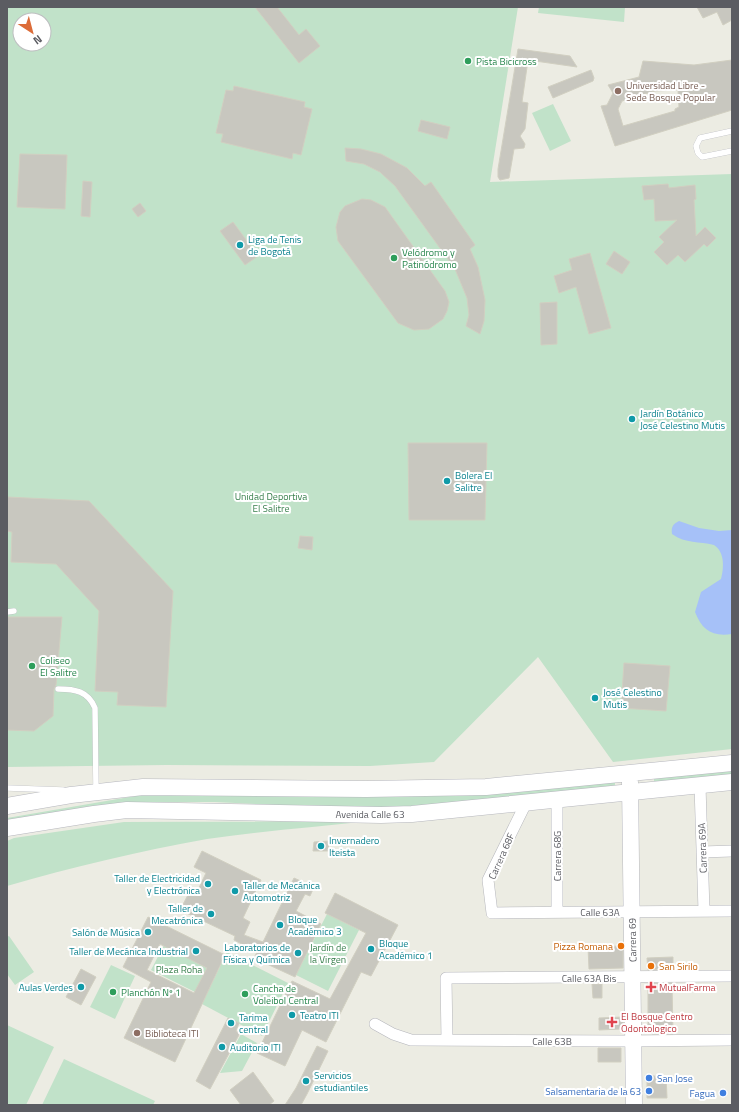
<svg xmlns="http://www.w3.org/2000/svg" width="739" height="1112" font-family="'Titillium Web',sans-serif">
<rect width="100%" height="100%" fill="#ecece3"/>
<!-- green -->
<path fill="#c1e2c9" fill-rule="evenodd" d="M7 7H518L490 182 732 174V749L613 762 538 657 434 762 370 766 166 765 7 767ZM20 20H44V44H20Z
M539 7H625L624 22 538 13Z
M553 104 571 141 550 151 532 113Z
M732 766V775L654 783V778Z
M615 781V788L407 808 314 807 215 802H146L7 821V818L147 794 444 796 493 794Z
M370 821C316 827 261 831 207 839 139 851 73 867 7 886V841L14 838 124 822Z
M327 914 359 930 328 991 296 975Z
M9 936 34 972 15 985 7 974V937Z
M164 945 207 968 195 992 151 970Z
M227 952 288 983 262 1036 202 1004Z
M111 965 135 976 115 1019 90 1007Z
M7 1025 54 1047 26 1105H7Z
M241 1034 257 1043 242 1071 220 1073Z
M64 1059 155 1101 153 1105H42Z"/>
<!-- water -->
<path fill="#a6c1f8" d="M679 521 699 528 719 531 732 530V634C712 637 702 630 695 612L701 592 721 579C724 568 725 552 714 545 699 541 686 544 672 534 671 527 673 524 679 521Z"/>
<!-- building -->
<path fill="#c8c7bf" stroke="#d1cfc1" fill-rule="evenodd" d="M255 7H277L299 35 306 29 320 46 299 63Z
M697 7H732V20L723 25 717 12 703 18Z
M518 49 570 56 577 67 528 60 522 102 528 103 525 129 520 136 525 144 524 148 514 149 509 178 500 180 498 177V169Z
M732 60V110L615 146 601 106 607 105 613 93 608 85 639 77 643 61 694 65ZM678 90 679 107 675 109V111L623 126 618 109 622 101 655 91Z
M591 70 594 78 593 81 553 98 548 87Z
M234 86 305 102 304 107 312 109 301 155 293 153 292 159 221 142 223 134 216 133 226 90 233 91Z
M421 120 450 127 447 139 418 131Z
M345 148 361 149 381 154 407 168 425 186 431 182 475 245 470 249 478 267 485 300 484 321 480 334 466 326 469 315 467 298 455 269 395 186 380 172 364 164 346 161Z
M20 154 67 155 65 209 17 207Z
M83 181 92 182 90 217 81 216Z
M668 184 669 188 695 185 696 199 694 200 696 236 705 227 716 238 707 247 704 244 685 262 678 255 667 265 654 252 664 242 659 237 677 220 655 221 654 199 644 200 642 186Z
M362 199 371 200 385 207 445 291 449 302 447 311 443 319 429 329 414 330 398 323 338 241 336 227 340 212 345 206Z
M140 203 146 211 138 217 132 209Z
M233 222 258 256 245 265 220 231Z
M614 251 630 262 622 274 606 264Z
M590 253 611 328 589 334 576 287 559 293 554 276 572 270 569 259Z
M557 302V344L541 345 540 303Z
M408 443H487L485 520H409Z
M7 497 89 501 173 591 166 707 117 705 118 692 95 691 99 611 56 564 11 562 12 532 7 531Z
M300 536 313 537 312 550 298 548Z
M7 617H62L56 685 54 689 53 716 34 731 7 730Z
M624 663 670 666 666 711 621 708Z
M329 841 328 851H313L314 842Z
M202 851 261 880 243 918 250 922 244 935 263 942 294 878 314 887 310 896 305 894 296 911 321 924 295 977 254 958 257 952 234 940 235 936 180 910 189 893 195 896 206 873 194 867Z
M335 893 398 925 371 976 361 972 326 1042 302 1030 285 1066 257 1053 292 981 330 999 366 933 325 913Z
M148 917 225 955 175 1062 124 1038 151 982 123 967ZM160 944 207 968 194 993 147 970Z
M623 946V968L589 969 588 947Z
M673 957V969L648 970 647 958Z
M81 969 96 977 81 1005 66 997Z
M672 983 673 1034H652L648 1029V984Z
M592 984H602V998H593Z
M623 1017 624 1027 621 1029 599 1030V1018Z
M228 1018 239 1023 236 1031 240 1033 210 1089 196 1081Z
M317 1046 328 1051 307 1094 301 1105H285L296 1088Z
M598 1048H621V1062H598Z
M253 1072 274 1101 269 1105H241L230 1090Z
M647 1076H666L667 1098H647Z"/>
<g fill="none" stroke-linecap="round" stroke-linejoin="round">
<!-- lane casing -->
<g stroke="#b5b6bc" stroke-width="6">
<path id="lane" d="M732 131 700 138 696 146 698 153 702 157 732 151
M7 612 14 611
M58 689C75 689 88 691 95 708L96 790
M7 788 63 790"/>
</g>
<!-- street casing -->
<g stroke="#b5b6bc" stroke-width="12">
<path id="street" d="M700 786 704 911
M557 800V912
M526 803 488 880 492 913 732 911
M702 852 732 851
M375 1024 393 1034 411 1040 625 1041 732 1040
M447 1040 446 978 732 976"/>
</g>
<!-- secondary casing -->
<g stroke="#b6b7be" stroke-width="17">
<path id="secondary" d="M630 782 634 1105
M7 806 71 795 143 787 366 789 486 787 732 763
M7 828 94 814 127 810 381 815 412 814 732 782"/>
</g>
<!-- lane -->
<use href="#lane" stroke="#fff" stroke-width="5.5"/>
<!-- street -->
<use href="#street" stroke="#fff" stroke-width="11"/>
<!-- secondary -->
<use href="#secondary" stroke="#fff" stroke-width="16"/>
</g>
<!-- markers -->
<g fill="#2e9e5b" stroke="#fff" stroke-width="1.5">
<circle cx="468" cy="61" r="4"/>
<circle cx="394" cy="258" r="4"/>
<circle cx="32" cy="666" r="4"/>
<circle cx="113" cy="992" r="4"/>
<circle cx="245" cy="994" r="4"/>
</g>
<g fill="#8d6e63" stroke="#fff" stroke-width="1.5">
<circle cx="618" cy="91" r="4"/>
<circle cx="137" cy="1033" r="4"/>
</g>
<g fill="#0f9aa8" stroke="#fff" stroke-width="1.5">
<circle cx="240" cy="245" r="4"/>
<circle cx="632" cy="419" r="4"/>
<circle cx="447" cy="481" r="4"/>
<circle cx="595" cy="698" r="4"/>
<circle cx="321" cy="846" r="4"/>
<circle cx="208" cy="884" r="4"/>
<circle cx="235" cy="891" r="4"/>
<circle cx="211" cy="914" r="4"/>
<circle cx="280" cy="925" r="4"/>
<circle cx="148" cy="932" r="4"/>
<circle cx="371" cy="949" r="4"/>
<circle cx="196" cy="951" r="4"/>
<circle cx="298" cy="953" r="4"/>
<circle cx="81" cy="987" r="4"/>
<circle cx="292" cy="1015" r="4"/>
<circle cx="231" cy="1023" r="4"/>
<circle cx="222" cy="1047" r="4"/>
<circle cx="306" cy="1081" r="4"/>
</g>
<g fill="#e8710a" stroke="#fff" stroke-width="1.5">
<circle cx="621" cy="946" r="4"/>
<circle cx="651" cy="966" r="4"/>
</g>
<g fill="#e0444e" stroke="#fff" stroke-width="1.5">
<path d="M649 981h4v4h4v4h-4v4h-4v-4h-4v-4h4z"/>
<path d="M610 1016h4v4h4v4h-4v4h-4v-4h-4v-4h4z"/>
</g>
<g fill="#3f7fe0" stroke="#fff" stroke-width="1.5">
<circle cx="649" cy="1078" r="4"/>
<circle cx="649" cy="1091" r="4"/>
<circle cx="723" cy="1093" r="4"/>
</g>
<g text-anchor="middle" stroke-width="4" stroke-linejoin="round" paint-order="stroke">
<!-- leisure labels -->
<g font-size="10" fill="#27864d" stroke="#fff" text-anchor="start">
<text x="476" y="65">Pista Bicicross</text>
<text x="402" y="256">Velódromo y<tspan x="402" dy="12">Patinódromo</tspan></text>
<text x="40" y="664">Coliseo<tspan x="40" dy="12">El Salitre</tspan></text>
<text x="253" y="992">Cancha de<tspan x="253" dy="12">Voleibol Central</tspan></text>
<text x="121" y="996">Planchón Nº 1</text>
</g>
<!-- education labels -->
<g font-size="10" fill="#785e54" stroke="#fff" text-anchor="start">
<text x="626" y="89">Universidad Libre -<tspan x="626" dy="12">Sede Bosque Popular</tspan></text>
<text x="145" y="1037">Biblioteca ITI</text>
</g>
<!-- culture labels -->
<g font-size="10" fill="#0d838f" stroke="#fff" text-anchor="start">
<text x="248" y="243">Liga de Tenis<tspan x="248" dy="12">de Bogotá</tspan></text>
<text x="640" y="417">Jardín Botánico<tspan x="640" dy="12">José Celestino Mutis</tspan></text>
<text x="455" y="479">Bolera El<tspan x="455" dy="12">Salitre</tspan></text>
<text x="603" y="696">José Celestino<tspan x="603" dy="12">Mutis</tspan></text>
<text x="329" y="844">Invernadero<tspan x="329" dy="12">Iteista</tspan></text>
<text x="200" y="882" text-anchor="end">Taller de Electricidad<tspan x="200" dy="12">y Electrónica</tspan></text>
<text x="243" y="889">Taller de Mecánica<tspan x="243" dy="12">Automotriz</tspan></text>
<text x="203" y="912" text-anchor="end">Taller de<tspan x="203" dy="12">Mecatrónica</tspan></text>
<text x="288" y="923">Bloque<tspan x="288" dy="12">Académico 3</tspan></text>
<text x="140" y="936" text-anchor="end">Salón de Música</text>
<text x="379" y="947">Bloque<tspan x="379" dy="12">Académico 1</tspan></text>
<text x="290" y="951" text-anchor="end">Laboratorios de<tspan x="290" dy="12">Física y Química</tspan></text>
<text x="188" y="955" text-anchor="end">Taller de Mecánica Industrial</text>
<text x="73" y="991" text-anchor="end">Aulas Verdes</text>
<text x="300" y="1019">Teatro ITI</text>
<text x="239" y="1021">Tarima<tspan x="239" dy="12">central</tspan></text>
<text x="230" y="1051">Auditorio ITI</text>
<text x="314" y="1079">Servicios<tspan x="314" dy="12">estudiantiles</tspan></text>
</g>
<!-- park labels -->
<g font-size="10" fill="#3b814f" stroke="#fff">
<text x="271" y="500">Unidad Deportiva<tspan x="271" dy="12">El Salitre</tspan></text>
<text x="328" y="951">Jardín de<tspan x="328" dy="12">la Virgen</tspan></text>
<text x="179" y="973">Plaza Roha</text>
</g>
<!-- street labels -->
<g font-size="10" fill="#5b5c62" stroke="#fff">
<text x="370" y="818">Avenida Calle 63</text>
<text transform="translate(702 848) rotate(-92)" y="4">Carrera 69A</text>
<text transform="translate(501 856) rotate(-66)" y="4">Carrera 68F</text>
<text transform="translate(557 856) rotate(-90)" y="4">Carrera 68G</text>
<text x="600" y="916">Calle 63A</text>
<text transform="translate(632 940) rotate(-91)" y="4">Carrera 69</text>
<text x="589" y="982">Calle 63A Bis</text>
<text x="552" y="1045">Calle 63B</text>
</g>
<!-- food labels -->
<g font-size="10" fill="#c56008" stroke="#fff" text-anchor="end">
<text x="613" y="950">Pizza Romana</text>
<text x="659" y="970" text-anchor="start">San Sirilo</text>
</g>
<!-- health labels -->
<g font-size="10" fill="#be3a42" stroke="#fff" text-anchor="start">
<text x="659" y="991">MutualFarma</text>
<text x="621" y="1020">El Bosque Centro<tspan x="621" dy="12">Odontologico</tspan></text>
</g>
<!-- shop labels -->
<g font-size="10" fill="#366cbe" stroke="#fff" text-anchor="end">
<text x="657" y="1082" text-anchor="start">San Jose</text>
<text x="641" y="1095">Salsamentaria de la 63</text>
<text x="715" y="1097">Fagua</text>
</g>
</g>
<!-- border -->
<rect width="739" height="1112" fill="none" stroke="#5b5c62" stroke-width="16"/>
<!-- north arrow -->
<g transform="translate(32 32) rotate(144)"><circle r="19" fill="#ffffff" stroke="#bdbec0"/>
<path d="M0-3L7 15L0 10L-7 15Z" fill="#dc6c39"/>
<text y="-6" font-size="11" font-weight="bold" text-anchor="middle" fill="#5b5c62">N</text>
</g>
</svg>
